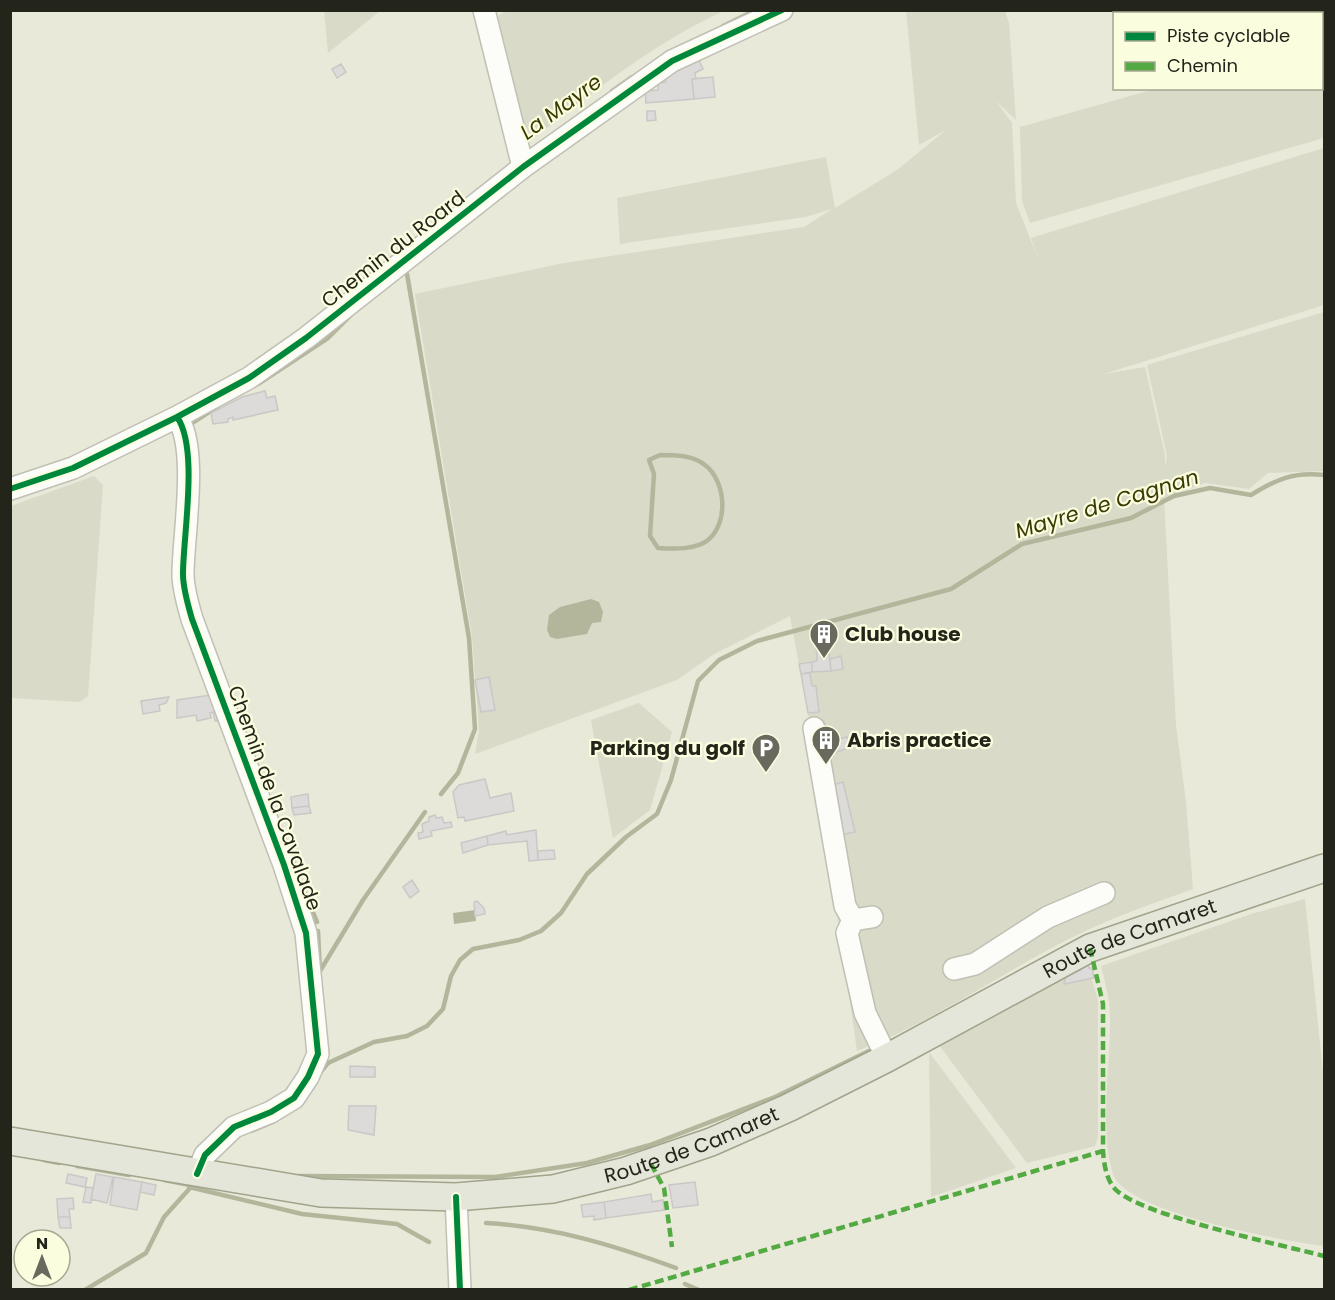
<svg xmlns="http://www.w3.org/2000/svg" width="1335" height="1300" font-family="Poppins,sans-serif">
<rect width="100%" height="100%" fill="#e8e9d9"/>
<!-- green -->
<path fill="#d9dac8" d="M324 10H380V11L328 53Z
M508 10 724 11C651 44 587 97 524 146L491 20Z
M906 11H1005L1009 23 1016 120 996 101 1012 123 1016 203 1039 261 1031 238 1324 148V305L1104 374 1145 367 1165 455V467L1167 456 1147 365 1324 312V471L1268 473 1249 489 1205 483 1164 498 1176 725 1186 802 1193 889C1152 904 1112 917 1073 937 1000 973 934 1022 857 1051L808 713 790 616 714 654 677 680 475 754 479 731 472 637 415 294 564 263 804 227 832 209 805 217 620 244 617 198 826 157 835 208 897 170 946 130 919 145Z
M1324 40V138L1030 223 1022 201 1020 127 1155 89 1322 88V41Z
M94 476 103 485 88 696 80 702 11 698V506Z
M639 703 672 732 650 810 613 838 591 720Z
M1305 899 1324 1082V1246C1285 1241 1126 1213 1113 1174 1099 1131 1111 1062 1110 1015 1110 999 1105 982 1101 966L1251 914Z
M1085 958 1098 1000V1137L1095 1146 1027 1163 936 1041Z
M929 1052 1016 1168 931 1197Z"/>
<!-- water -->
<path fill="#b4b69c" d="M591 599 599 602 603 612 601 622 592 623 587 634 557 639 550 637 547 630 549 615 560 607Z
M475 910 476 921 454 924 453 913Z"/>
<g fill="none" stroke-linecap="round" stroke-linejoin="round">
<!-- stream -->
<path stroke="#b4b69c" stroke-width="4.5" d="M723 26 756 10
M612 91 632 77
M407 274 469 638 475 729 458 773 441 794
M258 384 328 338 350 316
M191 429 192 423 217 407
M660 455C675 455 693 455 705 465 726 481 729 523 708 540 696 550 673 549 658 548L650 536 654 474 649 460Z
M302 887 317 922
M318 931 320 971
M320 971 363 900 425 812
M319 1074 328 1063 374 1042 407 1036 427 1026 443 1009 451 976 460 960 473 949 519 940 541 931 561 913 587 874 626 837 657 814 671 780 698 681 719 660 757 641 951 589 1022 544 1131 518 1174 496 1210 488 1251 495C1277 479 1293 472 1324 475
M251 1131 273 1122
M44 1160 59 1163
M77 1166 129 1175
M298 1176 495 1177 587 1163 650 1145 775 1097 875 1048
M164 1180 190 1185
M189 1187 302 1214 397 1224 429 1242
M486 1223C554 1227 613 1245 676 1268
M685 1284 699 1290
M85 1290 146 1253 164 1217 191 1187"/>
</g>
<!-- building -->
<path fill="#dddbd9" stroke="#cac8c6" stroke-width="1.5" d="M698 58 703 69 695 73 696 79H692L694 99 646 103 645 91 658 90V83L666 82 665 73Z
M341 64 346 72 337 78 332 69Z
M713 77 715 97 694 99 692 79Z
M647 111H655L656 120 647 121Z
M265 391 267 398 275 396 278 410 233 420V417L228 419V422L213 424 211 413 242 397Z
M816 645H828L831 671 812 672V662L817 661Z
M841 656 843 669 831 671 830 659Z
M812 662V672L801 674 799 664Z
M810 673 812 686H816L819 712 808 713 801 674Z
M489 677 495 710 481 712 475 680Z
M211 695 213 705H219L222 720 215 721 213 712 210 713 211 718 197 721 196 715 177 718V700Z
M169 697 166 703 159 705 160 711 143 714 141 701Z
M847 737 851 747 828 755 823 743Z
M485 779 490 798 511 793 514 811 465 821 464 817 458 818 453 792 459 785Z
M843 782 855 832 839 835 833 785Z
M308 794 309 806 292 808 291 797Z
M309 806 311 813 294 815 292 808Z
M435 815 436 818 442 817 444 823 451 822 452 827 431 831 432 836 419 839 418 833 423 832 422 824 429 821V817Z
M536 830 538 860 529 861 527 841 488 845 487 836 506 831 507 835Z
M487 836 488 845 463 853 461 843Z
M554 850 555 859 538 860V851Z
M412 880 419 891 410 898 403 887Z
M477 901 484 908 485 914 475 916 474 902Z
M1088 964 1089 968H1092L1094 978 1064 984 1066 974 1081 970 1080 966Z
M350 1066 375 1067V1077H350Z
M349 1106H376L374 1135 348 1130Z
M68 1174 87 1178 85 1187 66 1183Z
M96 1174 113 1177 107 1203 91 1199Z
M114 1177 142 1182 137 1210 110 1205Z
M142 1182 156 1185 154 1195 140 1192Z
M695 1182 698 1205 673 1208 669 1185Z
M86 1187 93 1188 91 1203 83 1202Z
M651 1194 652 1202 663 1200 664 1210 606 1218 604 1202Z
M73 1198 74 1209H69L70 1217H58L57 1199Z
M604 1202 606 1218 594 1220V1216L583 1217 581 1205Z
M58 1217H70L71 1228H60Z"/>
<g fill="none" stroke-linecap="round" stroke-linejoin="round">
<!-- minor casing -->
<g stroke="#c0c0b4" stroke-width="24">
<path id="minor" d="M484 10 523 167
M177 417C199 448 183 536 183 574 183 589 188 605 192 619L284 865 306 933 318 1054 308 1077 294 1098 271 1112 234 1127 205 1155 197 1174
M10 489 73 468 177 417 249 378 306 338 523 167 672 61 782 10
M814 728 845 906 853 920
M872 917 853 920 847 933 865 1013 887 1058
M954 969 975 964 1048 917 1104 893
M456 1197 460 1290"/>
</g>
<!-- major casing -->
<g stroke="#a2a38b" stroke-width="30">
<g id="major">
<path id="s1" d="M10 1141 321 1193 456 1197 553 1189 626 1171 711 1142 788 1108 887 1058 1090 948 1324 868"/>
</g>
</g>
<!-- minor -->
<use href="#minor" stroke="#fcfcf9" stroke-width="21"/>
<!-- major -->
<use href="#major" stroke="#e5e6da" stroke-width="27"/>
<!-- quiet -->
<path stroke="#53aa42" stroke-width="4.5" stroke-dasharray="9 4.5" stroke-linecap="butt" d="M1090 948 1103 1004V1151C1104 1164 1106 1179 1115 1189 1141 1216 1283 1245 1324 1256
M651 1164 664 1188 672 1247
M629 1290 1103 1151"/>
<!-- cycleway casing -->
<g stroke="#fbfddf" stroke-width="10">
<path id="cycleway" d="M177 417C199 448 183 536 183 574 183 589 188 605 192 619L284 865 306 933 318 1054 308 1077 294 1098 271 1112 234 1127 205 1155 197 1174
M10 489 73 468 177 417 249 378 306 338 523 167 672 61 782 10
M456 1197 460 1290"/>
</g>
<!-- cycleway -->
<use href="#cycleway" stroke="#00873e" stroke-width="6"/>
</g>
<!-- icons -->
<defs>
<g id="building-pin" transform="scale(1.5)"><path d="M0 17L-7.5 6A9.5 9.5 0 1 1 7.5 6Z" fill="#696a5d" stroke="#fbfddf"/><path d="M-4-6H4V6H1V3H-1V6H-4ZM-2.5-4.3h1.7v1.8h-1.7ZM.8-4.3h1.7v1.8H.8ZM-2.5-1h1.7V.8h-1.7ZM.8-1h1.7V.8H.8Z" fill="#fff"/></g>
<g id="parking-pin" transform="scale(1.5)"><path d="M0 17L-7.5 6A9.5 9.5 0 1 1 7.5 6Z" fill="#696a5d" stroke="#fbfddf"/><path d="M-3.5-5.5H1a3.5 3.5 0 0 1 0 7H-1V5.5H-3.5ZM-1-3.4V-.6H.8a1.4 1.4 0 0 0 0-2.8Z" fill="#fff"/></g>
</defs>
<g fill-rule="evenodd">
<use href="#building-pin" x="824" y="634"/>
<use href="#building-pin" x="826" y="740"/>
<use href="#parking-pin" x="766" y="748"/>
</g>
<g text-anchor="middle" stroke-width="4.5" stroke-linejoin="round" paint-order="stroke">
<!-- street labels -->
<g font-size="20" fill="#24251a" stroke="#fbfddf">
<text transform="translate(393 249) rotate(-38)" y="7">Chemin du Roard</text>
<text transform="translate(275 798) rotate(70)" y="7">Chemin de la Cavalade</text>
<text dy="7" stroke="none"><textPath href="#s1" startOffset="1179">Route de Camaret</textPath></text>
<text dy="7" stroke="none"><textPath href="#s1" startOffset="693">Route de Camaret</textPath></text>
</g>
<!-- poi labels -->
<g font-size="20" font-weight="bold" fill="#24251a" stroke="#fbfddf" text-anchor="start">
<text x="845" y="641">Club house</text>
<text x="847" y="747">Abris practice</text>
<text x="745" y="755" text-anchor="end">Parking du golf</text>
</g>
<!-- water labels -->
<g font-size="21" font-style="italic" fill="#3a3a02" stroke="#fbfddf">
<text transform="translate(561 107) rotate(-36)" y="7">La Mayre</text>
<text transform="translate(1107 504) rotate(-17)" y="7">Mayre de Cagnan</text>
</g>
</g>
<!-- border -->
<rect width="1335" height="1300" fill="none" stroke="#24251a" stroke-width="24"/>
<!-- legend -->
<rect x="1113" y="12" width="210" height="78" fill="#fbfddf" stroke="#a5a790" stroke-width="1.5"/>
<rect x="1125" y="32" width="30" height="9" fill="#00873e" stroke="#a5a790" stroke-width="1.5"/>
<text x="1167" y="42" font-size="18" fill="#24251a">Piste cyclable</text>
<rect x="1125" y="62" width="30" height="9" fill="#53aa42" stroke="#a5a790" stroke-width="1.5"/>
<text x="1167" y="72" font-size="18" fill="#24251a">Chemin</text>
<!-- north arrow -->
<g transform="translate(42 1258)"><circle r="28" fill="#fbfddf" stroke="#a5a790" stroke-width="1.5"/>
<path d="M0-4.5L10 22L0 15L-10 22Z" fill="#696a5d"/>
<text y="-9" font-size="16" font-weight="bold" text-anchor="middle" fill="#24251a">N</text>
</g>
</svg>
